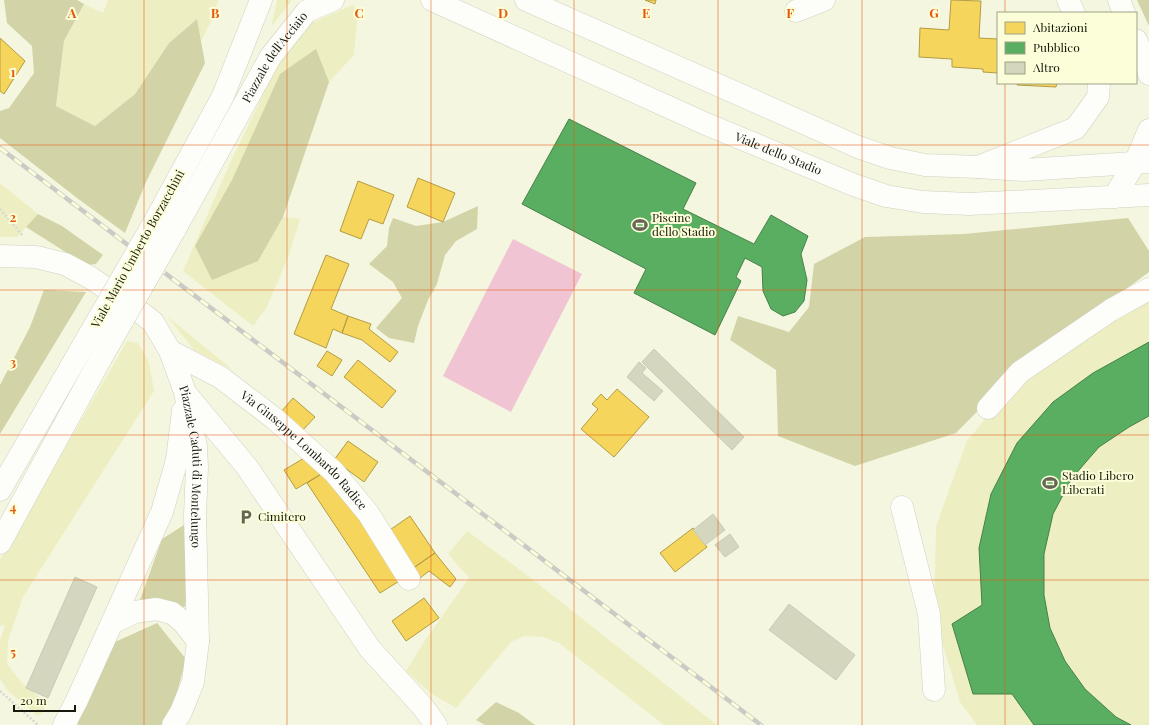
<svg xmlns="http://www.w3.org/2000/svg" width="1149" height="725" font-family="'Playfair Display',serif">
<rect width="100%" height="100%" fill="#f4f6e0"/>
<!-- green -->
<path fill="#edefc3" d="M108 0H218L215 14 201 41 197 19 169 43 135 94 95 126 56 106 64 41 84 4 103 13Z
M277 0H292L271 27Z
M353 5 358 11 354 55 329 82 283 217 300 219 289 255 267 307 253 326 183 271 230 163 279 62 309 24Z
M0 183 38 214 17 237H0Z
M1149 302V725H977L960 702 934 616 936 526 967 441 1024 372 1101 325Z
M167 316 233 370 194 350Z
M127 341 138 343 149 362 154 391 23 597 8 641 7 664 22 683 45 702 44 711 38 716 8 691 0 679V640L5 625 0 626V560Z
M467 531 523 572 717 725H664L559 643 543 637 524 636 511 642 456 708 430 693 406 671 424 642 469 578 448 554Z"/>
<!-- forest -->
<path fill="#d2d4a7" d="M4 0H77L84 4 64 41 56 106 95 126 135 94 169 43 197 19 205 63 146 182 125 233 77 198 0 138V111L9 108 34 73 32 46 7 23Z
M1137 0H1149V26Z
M316 49 329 82 283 217 258 261 212 280 195 246 232 180 280 74Z
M478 206 477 229 456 241 445 255 437 284 428 300 418 326 414 343 389 338 376 328 402 298 393 282 369 264 387 246 389 228 393 218 416 226 443 222Z
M38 214 62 226 103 255 96 264 86 265 26 227Z
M1128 218 1149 251V272L1021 367 956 433 855 466 778 436 776 370 730 340 738 316 789 332 809 307 814 264 865 237 964 234Z
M44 290 86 292 0 434V385L30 327Z
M184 525 190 578 185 607 140 600 162 539Z
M157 623 186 659 169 722 167 725H78L75 715 115 642Z
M496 702 519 713 535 725H485L476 720Z"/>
<!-- water -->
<path fill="#f1c4d3" d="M513 239 582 274 511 412 443 376Z"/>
<!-- homes -->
<path fill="#f6d55c" stroke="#b39c44" d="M645 0H656L655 4Z
M951 0 981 1 979 38 998 39V73L983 72V69L952 67V59L919 57 920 28 949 30Z
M0 38 25 61 4 94 0 91Z
M1017 83H1057L1056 87 1017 85Z
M418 178 455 193 443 222 407 207Z
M358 181 394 195 383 224 369 219 361 239 340 231Z
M326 255 349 264 331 309 348 316 342 333 333 329 326 348 294 334Z
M348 316 371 324 369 329 398 352 390 362 362 340 342 333Z
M327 351 342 360 332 376 317 366Z
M358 360 396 391 382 408 344 377Z
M617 389 649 417 614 457 581 429 598 409 592 404 601 394 607 400Z
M293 398 315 417 302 431 281 412Z
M348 441 378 462 364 482 334 460Z
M311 454 323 473 296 489 284 470Z
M323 473 340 490 401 580 380 593 307 483Z
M410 516 435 553 409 571 384 534Z
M693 528 707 547 675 572 660 553Z
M435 553 456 579 450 587 429 571 415 582 409 571Z
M424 598 439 618 406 641 392 621Z"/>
<!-- public -->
<path fill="#5aae61" stroke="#468147" d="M569 119 696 183 683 209 754 244 771 215 808 236 801 254 807 280 804 301 795 312 783 316 771 309 763 291 762 267 745 258 736 277 741 281 715 335 634 293 646 269 522 204Z
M1149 342V416L1129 427 1099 447 1072 478 1053 514 1044 554V595L1050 628 1065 661 1085 689 1116 717 1131 725H1034L1012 694H973L952 624 982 605 979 548 991 494 1017 443 1053 402 1093 373Z"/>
<!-- building -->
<path fill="#d4d6be" stroke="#c9cbba" d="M654 349 744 437 732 450 642 362Z
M639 362 646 368 642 373 663 391 654 401 627 377Z
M713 514 725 530 705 545 693 530Z
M730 534 739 547 725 557 715 545Z
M75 577 97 587 48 698 26 688Z
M789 604 855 655 836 680 769 630Z"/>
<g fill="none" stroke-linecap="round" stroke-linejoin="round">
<!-- street casing -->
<g stroke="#d0d1c0" stroke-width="23">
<g id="street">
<path d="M1068 0 1074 13"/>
<path d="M796 11 824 0"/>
<path d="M978 167 1076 128 1098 97 1099 83"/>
<path id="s1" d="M0 256 36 257 65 264 91 278 136 309 153 322 170 351 185 392 196 447 197 467 195 515 198 641 193 682 181 712 173 725"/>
<path id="s2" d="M170 351 220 377 275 419 334 472 368 513 409 579"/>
<path d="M187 395 247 467 370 649 423 707 436 725"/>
<path d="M988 408 1020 372 1111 310 1149 289"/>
<path d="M902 507 929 614 934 690"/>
<path d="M112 623 135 612 156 609 172 613 183 622 198 641"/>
<path d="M64 725 77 700 162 512 177 460 183 411"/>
</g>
</g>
<!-- secondary casing -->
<g stroke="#d0d1c0" stroke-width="23">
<g id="secondary">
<path id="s3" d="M432 0 706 124 854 185 886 196 923 202 969 204 1149 195"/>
<path d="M526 0 858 147 890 158 925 165 978 167 1024 170 1149 162"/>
<path d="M1119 0 1124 13"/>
<path d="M1136 40 1147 65 1149 74"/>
<path d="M1114 197 1135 163 1149 130"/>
<path d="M155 221 223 96 261 0"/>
<path id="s4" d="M174 231 271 56 307 11 333 0"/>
<path d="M0 490 84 344"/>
<path d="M0 543 101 358"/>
</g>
</g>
<!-- path -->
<path stroke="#d7d7d1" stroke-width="2.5" stroke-dasharray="2 2" stroke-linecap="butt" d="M0 209 23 236
M0 691 38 725"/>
<!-- street -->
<use href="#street" stroke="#fdfefa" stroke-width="22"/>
<!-- secondary -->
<use href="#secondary" stroke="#fdfefa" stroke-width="22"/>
<!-- rail casing -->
<g stroke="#cacbc5" stroke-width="4.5">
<path id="rail" d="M0 148 761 725"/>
</g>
<!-- rail -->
<use href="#rail" stroke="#fbfed8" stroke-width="3" stroke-dasharray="9" stroke-linecap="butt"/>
<!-- secondary-bridge casing -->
<g stroke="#d0d1c0" stroke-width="23" stroke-linecap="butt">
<path id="secondary-bridge" d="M84 344 155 221
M101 358 174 231"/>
</g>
<!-- secondary-bridge -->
<use href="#secondary-bridge" stroke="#fdfefa" stroke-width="22"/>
</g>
<!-- grid -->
<path fill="none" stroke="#e8590c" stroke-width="1" stroke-opacity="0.55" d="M144 0V725M287 0V725M431 0V725M574 0V725M718 0V725M862 0V725M1005 0V13M1005 83V725M0 145H1149M0 290H1149M0 435H1149M0 580H1149"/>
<!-- icons -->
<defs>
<g id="stadium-bare" transform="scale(1.2)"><path d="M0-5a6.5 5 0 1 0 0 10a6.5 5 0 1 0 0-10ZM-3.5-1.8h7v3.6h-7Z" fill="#656656" stroke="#fbfed8" stroke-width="2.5" paint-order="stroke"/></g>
<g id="parking-bare" transform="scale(1.2)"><path d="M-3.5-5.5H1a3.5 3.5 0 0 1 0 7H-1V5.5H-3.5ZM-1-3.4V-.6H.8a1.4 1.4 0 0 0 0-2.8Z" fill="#656656" stroke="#fbfed8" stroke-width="2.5" paint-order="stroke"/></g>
</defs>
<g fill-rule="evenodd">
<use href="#stadium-bare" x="640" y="225"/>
<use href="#stadium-bare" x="1050" y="483"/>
<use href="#parking-bare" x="246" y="517"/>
</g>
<g text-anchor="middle" stroke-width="4" stroke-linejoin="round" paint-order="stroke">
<!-- street labels -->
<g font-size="12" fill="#18180b" stroke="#fbfed8">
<text dy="4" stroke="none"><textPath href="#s4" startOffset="201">Piazzale dell'Acciaio</textPath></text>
<text dy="4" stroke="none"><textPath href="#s3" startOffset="379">Viale dello Stadio</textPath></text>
<text transform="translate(138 249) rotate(-61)" y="4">Viale Mario Umberto Borzacchini</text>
<text dy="4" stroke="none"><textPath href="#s2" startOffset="168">Via Giuseppe Lombardo Radice</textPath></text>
<text dy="4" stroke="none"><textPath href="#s1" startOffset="324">Piazzale Caduti di Montelungo</textPath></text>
</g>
<!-- poi labels -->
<g font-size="12" fill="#18180b" stroke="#fbfed8" text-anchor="start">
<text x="652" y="222">Piscine<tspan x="652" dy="14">dello Stadio</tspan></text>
<text x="1062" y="480">Stadio Libero<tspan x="1062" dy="14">Liberati</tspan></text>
<text x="258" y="521">Cimitero</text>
</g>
</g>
<g font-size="13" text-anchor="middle" font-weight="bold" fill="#e8590c" stroke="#fbfed8" stroke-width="4" stroke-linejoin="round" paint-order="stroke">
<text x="72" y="18">A</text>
<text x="215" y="18">B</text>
<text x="359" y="18">C</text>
<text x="503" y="18">D</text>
<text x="646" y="18">E</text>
<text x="790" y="18">F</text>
<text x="934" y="18">G</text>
<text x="13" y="77">1</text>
<text x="13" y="222">2</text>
<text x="13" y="367">3</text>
<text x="13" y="512">4</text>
<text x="13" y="657">5</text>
</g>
<!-- legend -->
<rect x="997" y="12" width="140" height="72" fill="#fbfed8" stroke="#a0a286"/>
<rect x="1005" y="22" width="20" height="12" fill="#f6d55c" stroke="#a0a286"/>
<text x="1033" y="32" font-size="12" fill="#18180b">Abitazioni</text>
<rect x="1005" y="42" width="20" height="12" fill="#5aae61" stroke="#a0a286"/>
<text x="1033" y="52" font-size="12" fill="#18180b">Pubblico</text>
<rect x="1005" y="62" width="20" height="12" fill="#d4d6be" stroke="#a0a286"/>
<text x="1033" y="72" font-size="12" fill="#18180b">Altro</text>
<!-- scale -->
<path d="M14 705v6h61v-6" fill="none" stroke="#18180b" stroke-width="2"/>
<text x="20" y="705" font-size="12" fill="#18180b" stroke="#fbfed8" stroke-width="3" paint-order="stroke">20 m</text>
</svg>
